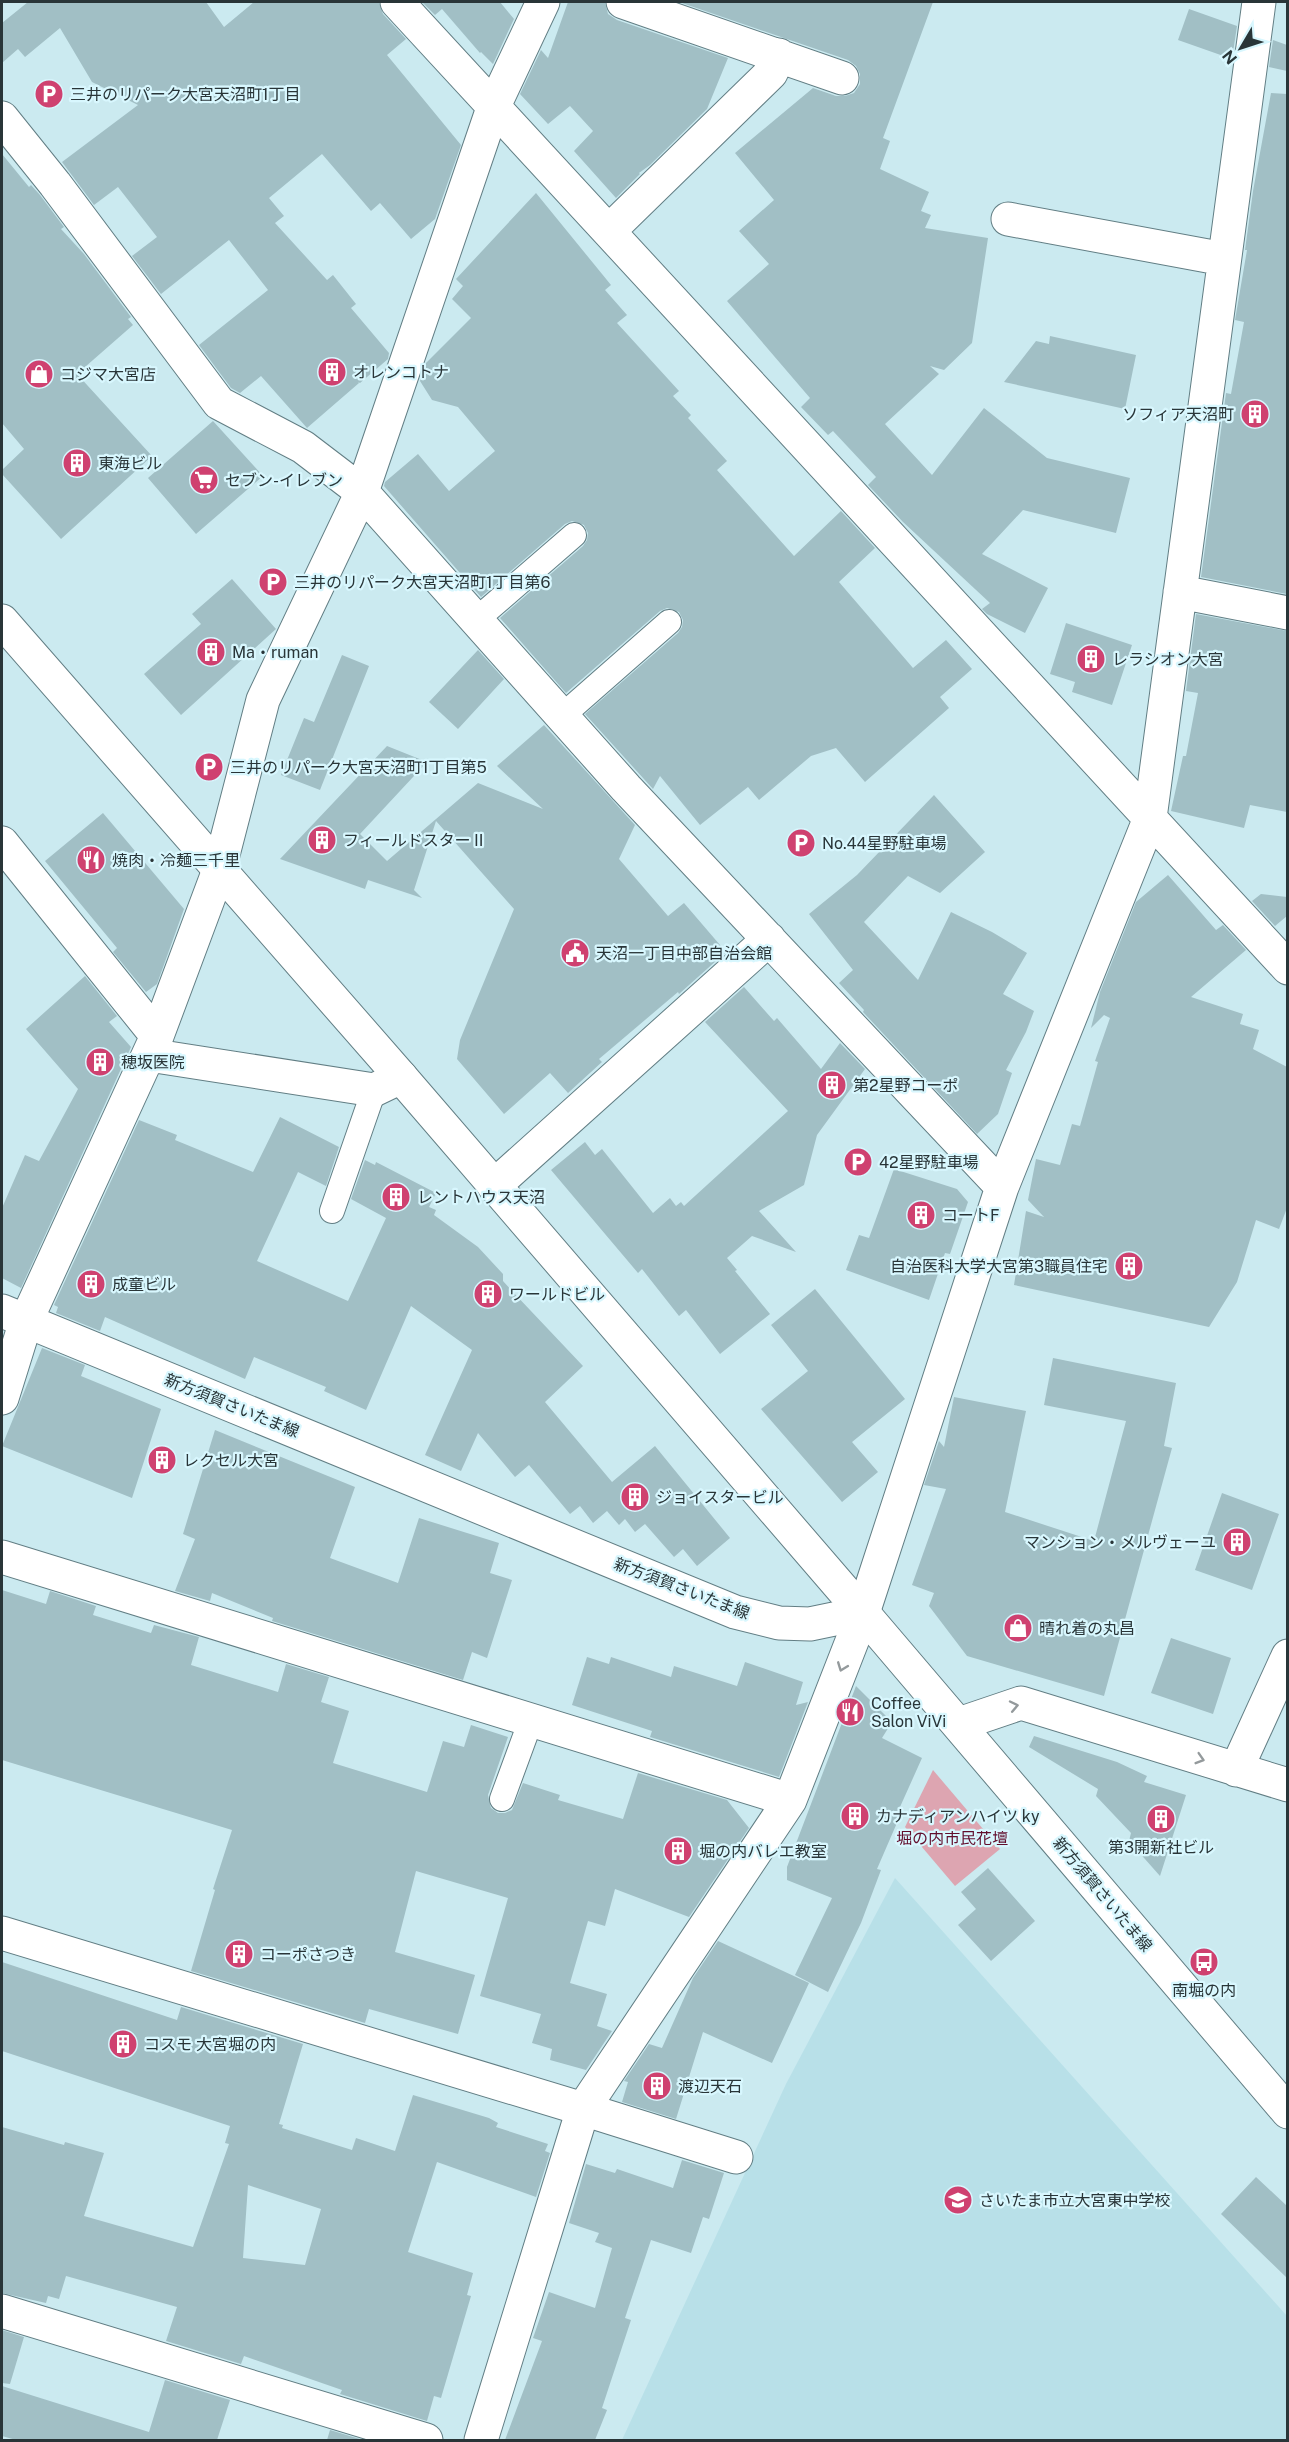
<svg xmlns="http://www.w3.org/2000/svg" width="1289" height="2442" font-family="'Public Sans','Noto Sans JP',sans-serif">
<rect width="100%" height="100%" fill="#cbeaf0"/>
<!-- built -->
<path fill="#b8e0e8" d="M895 1878 1287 2316V2440H622L786 2084Z"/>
<!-- green -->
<path fill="#dda5b1" d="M933 1770 1000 1849 955 1886 905 1827Z"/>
<!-- building -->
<path fill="#a1bfc5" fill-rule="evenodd" d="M28 2H206L224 27 254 2H379L383 14 406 39 387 55 461 145 435 219 411 239 380 203 371 211 322 154 269 198 284 216 275 223 327 280 333 275 356 304 351 308 389 353 388 359 360 383 358 382 359 383 307 428 261 376 240 393 231 388 199 345 268 290 229 240 161 294 132 256 157 237 118 187 94 205 62 162 138 105 92 82 60 28 25 57 18 49 2 63V23Z
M422 2H500L514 19 493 64 481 52 480 53 442 9 435 15Z
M568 2H605L608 14 617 20 728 58 707 109 650 165 639 173 640 174 616 198 574 151 593 131 570 106 548 124 520 94 541 50 548 58Z
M679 2H933L883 138 890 141 880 169 929 192 921 211 931 215 925 228 988 238 972 343 944 370 930 366 939 374 885 424 932 475 984 408 1047 458 1130 478 1116 533 1023 510 982 554 1048 588 1025 633 987 614 982 609 990 603 903 522 868 485 876 477 833 431 828 435 801 407 810 398 727 301 769 264 739 231 774 200 735 153 813 88 836 96H845L854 93 860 84V74L856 66 848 60Z
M1189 9 1237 26 1232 59 1178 40Z
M1273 40 1287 45V71L1269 67Z
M1271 93 1287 94V594L1201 577 1226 393 1231 394 1244 322 1235 320 1247 250H1245L1253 191Z
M2 154 29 187 31 185 40 195 64 227 61 229 84 254 131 317 128 319 133 325 77 374 152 456 61 539 2 474V470L24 449 2 423Z
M536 193 611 285 605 290 627 315 617 323 679 391 673 396 691 415 688 418 727 461 717 470 794 556 841 511 875 548 839 582 913 668 946 640 972 669 940 697 949 708 865 782 836 748 811 756 759 800 748 787 700 825 660 776 653 789 585 714 678 633 682 627 683 620 679 612 667 608 660 611 566 693 500 618 583 546 587 540 588 533 584 525 572 521 565 524 481 597 384 486 385 482 418 454 449 491 495 451 458 407 432 400 420 381 426 363 471 318 452 299 463 286 456 279Z
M1050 336 1136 355 1125 409 1004 382 1036 341 1049 344Z
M213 421 263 476 196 534 148 478Z
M232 579 276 629 181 715 144 674 201 624 192 614Z
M1196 614 1287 631V812L1250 805 1244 828 1171 811 1183 756H1186L1198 693 1186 691Z
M1066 623 1132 645 1112 705 1072 692 1075 682 1050 674Z
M478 650 504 679 458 729 429 702Z
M342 655 369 666 320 790 281 775 304 718 314 722Z
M544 725 635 825 619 859 668 916 684 903 726 952 679 994 678 992 599 1059 602 1062 568 1093 550 1073 504 1114 457 1059 460 1040 514 909 436 821 414 890 422 898 368 880 365 889 280 859 387 746 427 762 360 834 387 861 478 783 543 809 497 766Z
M934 795 985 852 940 893 908 876 864 922 918 980 951 912 992 932 1027 953 1003 994 1034 1011 1026 1032 1006 1070 1012 1073 998 1114 977 1134 863 1012 864 1010 839 983 853 970 809 914 857 875Z
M103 813 184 909 157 984 146 992 113 952 117 948 45 861Z
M1168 875 1216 930 1223 925 1246 950 1191 997 1243 1014 1240 1024 1259 1030 1253 1049 1287 1067V1208L1279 1229 1256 1220 1237 1282 1209 1327 1014 1285 1026 1211 1044 1217 1028 1200 1036 1159 1060 1165 1072 1124 1080 1126 1098 1062 1095 1061 1110 1018 1104 1015 1091 1028 1100 992 1136 902Z
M1261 894 1287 897V916L1275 926 1252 901Z
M85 976 117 1016 109 1022 131 1047 21 1288 2 1278V1208L25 1155 39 1161 78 1089 26 1029Z
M744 987 774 1021 777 1018 821 1069 840 1043 865 1069 817 1135 804 1185 759 1211 796 1252 752 1236 727 1258 737 1270 735 1271 770 1314 720 1354 686 1310 679 1316 642 1269 638 1273 551 1170 585 1142 595 1155 602 1149 653 1213 670 1198 676 1206 681 1202 684 1206 788 1111 705 1022Z
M280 1117 339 1147 326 1186 298 1172 257 1261 348 1301 386 1218 351 1199 365 1160 375 1165 376 1162 436 1193 429 1207 436 1210 434 1215 478 1247 503 1274V1281L513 1292 583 1366 545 1402 612 1482 655 1446 730 1538 697 1566 683 1549 674 1557 645 1524 635 1532 625 1519 619 1525 607 1511 593 1523 580 1506 570 1514 529 1465 515 1477 478 1433 461 1471 425 1455 472 1350 411 1306 366 1410 324 1391 326 1387 254 1357 245 1379 105 1317 100 1331 56 1313 58 1307 54 1305 139 1120 177 1135 175 1140 253 1172Z
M894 1169 957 1189 968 1202 950 1254 945 1253 929 1300 846 1270 859 1235 869 1238Z
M815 1289 905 1399 852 1442 878 1472 842 1502 761 1409 808 1371 771 1325Z
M42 1348 85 1365 81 1376 161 1409 132 1498 2 1446Z
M1053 1358 1176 1383 1164 1446 1172 1448 1104 1696 967 1656 929 1606 934 1593 912 1585 946 1489 924 1485 939 1441 944 1447 954 1397 1026 1411 1005 1512 1094 1541 1126 1421 1044 1405Z
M215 1430 355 1487 330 1558 398 1583 419 1518 499 1543 490 1573 512 1580 487 1658 472 1652 463 1680 272 1621 273 1618 212 1593 210 1601 175 1591 195 1539 183 1534Z
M1222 1493 1279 1514 1252 1590 1195 1570Z
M2 1590 46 1604 50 1591 96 1606 93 1615 151 1633 154 1625 199 1637 191 1665 278 1692 286 1664 329 1677 321 1702 349 1711 333 1763 427 1792 443 1741 464 1747 471 1725 508 1737 488 1795 491 1808 498 1813H505L512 1810 523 1783 560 1795 558 1800 623 1819 638 1773 727 1800 749 1828 689 1917 615 1889 605 1926 588 1921 570 1983 607 1994 597 2026 612 2031 586 2070 550 2060 552 2049 532 2043 541 2014 480 1996 508 1898 416 1871 395 1952 475 1975 458 2034 369 2009 365 2023 191 1971 215 1890 213 1889 232 1830 2 1760Z
M1171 1638 1231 1658 1213 1714 1151 1693Z
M587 1657 609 1664 611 1657 671 1677 674 1666 737 1686 745 1662 803 1682 796 1705 808 1702 779 1777 650 1737 652 1731 572 1705Z
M856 1686 892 1722 882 1738 922 1758 900 1807 903 1809 877 1869 881 1870 861 1923 828 1992 795 1975 832 1898 787 1880V1867Z
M1034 1736 1117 1762 1147 1776 1144 1782 1186 1795 1160 1876 1129 1841 1131 1833 1096 1796 1098 1789 1029 1747Z
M988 1868 1035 1921 991 1961 958 1925 976 1909 961 1892Z
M718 1941 809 1983 772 2063 703 2032 676 2119 622 2102 628 2082 624 2081 649 2044 662 2048 693 1978Z
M2 1962 177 2020 181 2007 303 2044 279 2124 283 2125 282 2128 352 2150 356 2138 395 2151 413 2095 489 2118 498 2123 496 2127 548 2144 545 2151 550 2153 536 2197 437 2162 408 2252 473 2273 467 2295 471 2296 441 2398 434 2396 427 2421 340 2394 342 2390 244 2356 241 2364 166 2341 177 2307 66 2276 59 2299 48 2296 46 2303 2 2293V2127L64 2145 65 2142 104 2153 84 2216 193 2247 229 2144 225 2143 230 2126 2 2051ZM248 2185 321 2209 305 2265 243 2258Z
M682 2160 724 2173 709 2219 703 2217 691 2253 651 2240 625 2318 631 2320 602 2408 607 2410 595 2440H505L542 2341 533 2338 549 2292 595 2308 612 2248 595 2242 599 2233 569 2223 586 2164 615 2173 617 2169 673 2188Z
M1256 2177 1287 2206V2278L1221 2214Z
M2 2330 24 2337 10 2384 2 2383Z
M165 2380 230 2400 217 2440H16L2 2436V2386L149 2432Z
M330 2430 363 2440H327Z"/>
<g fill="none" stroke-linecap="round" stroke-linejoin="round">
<!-- service casing -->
<g stroke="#627e84" stroke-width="26">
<path id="service" d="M476 620 574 535
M562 716 669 622
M332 1211 374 1090
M502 1799 531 1720"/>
</g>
<!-- minor casing -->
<g stroke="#627e84" stroke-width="35">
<path id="minor" d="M397 2 1288 968
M623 2 842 78
M2 118 55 184 219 403 303 447 362 492 626 788 1002 1187
M1008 219 1224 259
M610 230 771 73 779 55
M1180 592 1288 613
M2 843 157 1036
M149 1055 374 1090 401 1077
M494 1186 769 939
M2 1398 26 1321 157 1036 219 870 263 700 362 492 493 108 543 2
M2 1557 790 1800
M959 1724 1021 1703 1288 1785
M1236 1770 1288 1656
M2 1933 583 2109 736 2157
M2 2311 426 2440
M481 2440 583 2109 790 1800 863 1613 1002 1187 1150 818 1259 2"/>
</g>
<!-- tertiary casing -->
<g stroke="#627e84" stroke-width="35">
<path id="tertiary" d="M2 621 401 1077 863 1613"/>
</g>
<!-- secondary casing -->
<g stroke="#627e84" stroke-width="35">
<path id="secondary" d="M2 1311 735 1612 779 1623 810 1624 863 1613 1288 2112"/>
</g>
<!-- service -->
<use href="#service" stroke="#fff" stroke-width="24"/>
<!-- minor -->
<use href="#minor" stroke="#fff" stroke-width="33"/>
<!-- tertiary -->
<use href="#tertiary" stroke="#fff" stroke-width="33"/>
<!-- secondary -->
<use href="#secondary" stroke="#fff" stroke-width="33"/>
</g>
<!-- one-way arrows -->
<defs><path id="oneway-chevron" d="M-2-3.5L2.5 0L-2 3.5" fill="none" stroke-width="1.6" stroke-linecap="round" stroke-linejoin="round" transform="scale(1.5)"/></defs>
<g stroke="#949a9c">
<use href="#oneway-chevron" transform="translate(842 1667) rotate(111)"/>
<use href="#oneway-chevron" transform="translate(1014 1706) rotate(-12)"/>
<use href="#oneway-chevron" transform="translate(1200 1759) rotate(17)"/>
</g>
<!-- icons -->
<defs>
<g id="parking-disc" transform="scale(1.5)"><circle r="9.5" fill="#cf4170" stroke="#d8f7fe"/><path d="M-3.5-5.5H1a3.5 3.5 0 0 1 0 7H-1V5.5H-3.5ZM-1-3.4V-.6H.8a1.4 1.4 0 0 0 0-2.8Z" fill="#fff"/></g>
<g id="building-disc" transform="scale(1.5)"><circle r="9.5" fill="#cf4170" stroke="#d8f7fe"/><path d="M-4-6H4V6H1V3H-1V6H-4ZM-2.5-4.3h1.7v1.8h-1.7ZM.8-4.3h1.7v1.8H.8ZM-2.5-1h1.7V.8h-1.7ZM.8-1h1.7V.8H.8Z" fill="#fff"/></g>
<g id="shop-disc" transform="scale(1.5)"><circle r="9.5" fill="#cf4170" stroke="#d8f7fe"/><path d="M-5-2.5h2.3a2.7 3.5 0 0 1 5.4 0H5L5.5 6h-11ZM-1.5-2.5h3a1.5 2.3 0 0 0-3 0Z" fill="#fff"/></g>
<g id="supermarket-disc" transform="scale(1.5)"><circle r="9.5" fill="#cf4170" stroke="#d8f7fe"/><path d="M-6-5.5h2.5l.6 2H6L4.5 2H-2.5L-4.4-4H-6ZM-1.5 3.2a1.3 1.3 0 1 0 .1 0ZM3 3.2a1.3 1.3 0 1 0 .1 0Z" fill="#fff"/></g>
<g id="restaurant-disc" transform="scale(1.5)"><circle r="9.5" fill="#cf4170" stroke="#d8f7fe"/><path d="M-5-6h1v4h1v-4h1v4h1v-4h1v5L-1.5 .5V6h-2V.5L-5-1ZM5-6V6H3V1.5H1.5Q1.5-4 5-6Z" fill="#fff"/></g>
<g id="civic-disc" transform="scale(1.5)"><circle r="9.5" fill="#cf4170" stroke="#d8f7fe"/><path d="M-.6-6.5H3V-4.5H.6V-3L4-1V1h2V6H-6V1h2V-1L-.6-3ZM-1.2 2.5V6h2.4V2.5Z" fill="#fff"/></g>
<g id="bus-disc" transform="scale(1.5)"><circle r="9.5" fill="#cf4170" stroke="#d8f7fe"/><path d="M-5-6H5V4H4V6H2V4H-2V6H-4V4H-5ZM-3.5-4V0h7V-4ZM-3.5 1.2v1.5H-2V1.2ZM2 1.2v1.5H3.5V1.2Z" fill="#fff"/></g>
<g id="school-disc" transform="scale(1.5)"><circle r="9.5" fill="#cf4170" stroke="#d8f7fe"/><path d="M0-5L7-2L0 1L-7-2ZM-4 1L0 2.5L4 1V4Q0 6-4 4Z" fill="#fff"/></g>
</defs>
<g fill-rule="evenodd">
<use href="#parking-disc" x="49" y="94"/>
<use href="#building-disc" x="332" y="372"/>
<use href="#shop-disc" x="39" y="374"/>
<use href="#building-disc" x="1255" y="414"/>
<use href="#building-disc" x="77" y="463"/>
<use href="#supermarket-disc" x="204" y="480"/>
<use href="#parking-disc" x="273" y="582"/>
<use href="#building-disc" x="211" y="652"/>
<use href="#building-disc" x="1091" y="659"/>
<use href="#parking-disc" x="209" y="767"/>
<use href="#building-disc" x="322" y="840"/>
<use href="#parking-disc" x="801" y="843"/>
<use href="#restaurant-disc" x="91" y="860"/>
<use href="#civic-disc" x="575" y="953"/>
<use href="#building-disc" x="100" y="1062"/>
<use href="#building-disc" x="832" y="1085"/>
<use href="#parking-disc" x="858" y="1162"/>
<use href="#building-disc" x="396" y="1197"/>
<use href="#building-disc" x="921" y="1215"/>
<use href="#building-disc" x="1129" y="1266"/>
<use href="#building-disc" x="91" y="1284"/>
<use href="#building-disc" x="488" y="1294"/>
<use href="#building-disc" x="162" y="1460"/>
<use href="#building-disc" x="635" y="1497"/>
<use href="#building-disc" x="1237" y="1542"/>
<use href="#shop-disc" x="1018" y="1628"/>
<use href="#restaurant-disc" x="850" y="1712"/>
<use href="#building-disc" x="855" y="1816"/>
<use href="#building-disc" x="1161" y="1819"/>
<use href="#building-disc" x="678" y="1851"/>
<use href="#building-disc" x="239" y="1954"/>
<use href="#bus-disc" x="1204" y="1962"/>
<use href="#building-disc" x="123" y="2044"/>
<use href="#building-disc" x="657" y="2086"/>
<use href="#school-disc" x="958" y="2200"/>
</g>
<g text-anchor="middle" stroke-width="4.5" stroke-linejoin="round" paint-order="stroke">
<!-- poi labels -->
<g font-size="16" fill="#293538" stroke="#d8f7fe" text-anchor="start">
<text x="70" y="100">三井のリパーク大宮天沼町1丁目</text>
<text x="353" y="378">オレンコトナ</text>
<text x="60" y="380">コジマ大宮店</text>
<text x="1234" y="420" text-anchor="end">ソフィア天沼町</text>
<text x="98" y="469">東海ビル</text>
<text x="225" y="486">セブン-イレブン</text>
<text x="294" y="588">三井のリパーク大宮天沼町1丁目第6</text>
<text x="232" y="658">Ma・ruman</text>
<text x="1112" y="665">レラシオン大宮</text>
<text x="230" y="773">三井のリパーク大宮天沼町1丁目第5</text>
<text x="343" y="846">フィールドスターⅡ</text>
<text x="822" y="849">No.44星野駐車場</text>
<text x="112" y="866">焼肉・冷麺三千里</text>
<text x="596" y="959">天沼一丁目中部自治会館</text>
<text x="121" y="1068">穂坂医院</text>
<text x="853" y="1091">第2星野コーポ</text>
<text x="879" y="1168">42星野駐車場</text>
<text x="417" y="1203">レントハウス天沼</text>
<text x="942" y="1221">コートF</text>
<text x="1108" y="1272" text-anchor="end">自治医科大学大宮第3職員住宅</text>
<text x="112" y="1290">成童ビル</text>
<text x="509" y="1300">ワールドビル</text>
<text x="183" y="1466">レクセル大宮</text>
<text x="656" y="1503">ジョイスタービル</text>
<text x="1216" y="1548" text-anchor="end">マンション・メルヴェーユ</text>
<text x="1039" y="1634">晴れ着の丸昌</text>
<text x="871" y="1709">Coffee<tspan x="871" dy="18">Salon ViVi</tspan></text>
<text x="876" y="1822">カナディアンハイツ ky</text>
<text x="1161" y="1853" text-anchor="middle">第3開新社ビル</text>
<text x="699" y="1857">堀の内バレエ教室</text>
<text x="260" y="1960">コーポさつき</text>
<text x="1204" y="1996" text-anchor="middle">南堀の内</text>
<text x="144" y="2050">コスモ 大宮堀の内</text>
<text x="678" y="2092">渡辺天石</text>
<text x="979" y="2206">さいたま市立大宮東中学校</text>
</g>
<!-- street labels -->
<g font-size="16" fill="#293538" stroke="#d8f7fe">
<text transform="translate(232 1405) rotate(22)" y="6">新方須賀さいたま線</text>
<text transform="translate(682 1588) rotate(21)" y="6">新方須賀さいたま線</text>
<text transform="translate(1103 1894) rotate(50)" y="6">新方須賀さいたま線</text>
</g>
<!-- park labels -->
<g font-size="16" fill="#620e2d" stroke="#d8f7fe">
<text x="952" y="1844">堀の内市民花壇</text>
</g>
</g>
<!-- border -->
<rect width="1289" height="2442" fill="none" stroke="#293538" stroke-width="6"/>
<!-- north arrow -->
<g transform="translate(1241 48) rotate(231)" stroke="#d8f7fe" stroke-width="4.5" paint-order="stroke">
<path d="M0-4.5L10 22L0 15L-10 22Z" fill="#293538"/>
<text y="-9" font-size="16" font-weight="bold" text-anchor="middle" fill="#293538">N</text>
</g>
</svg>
